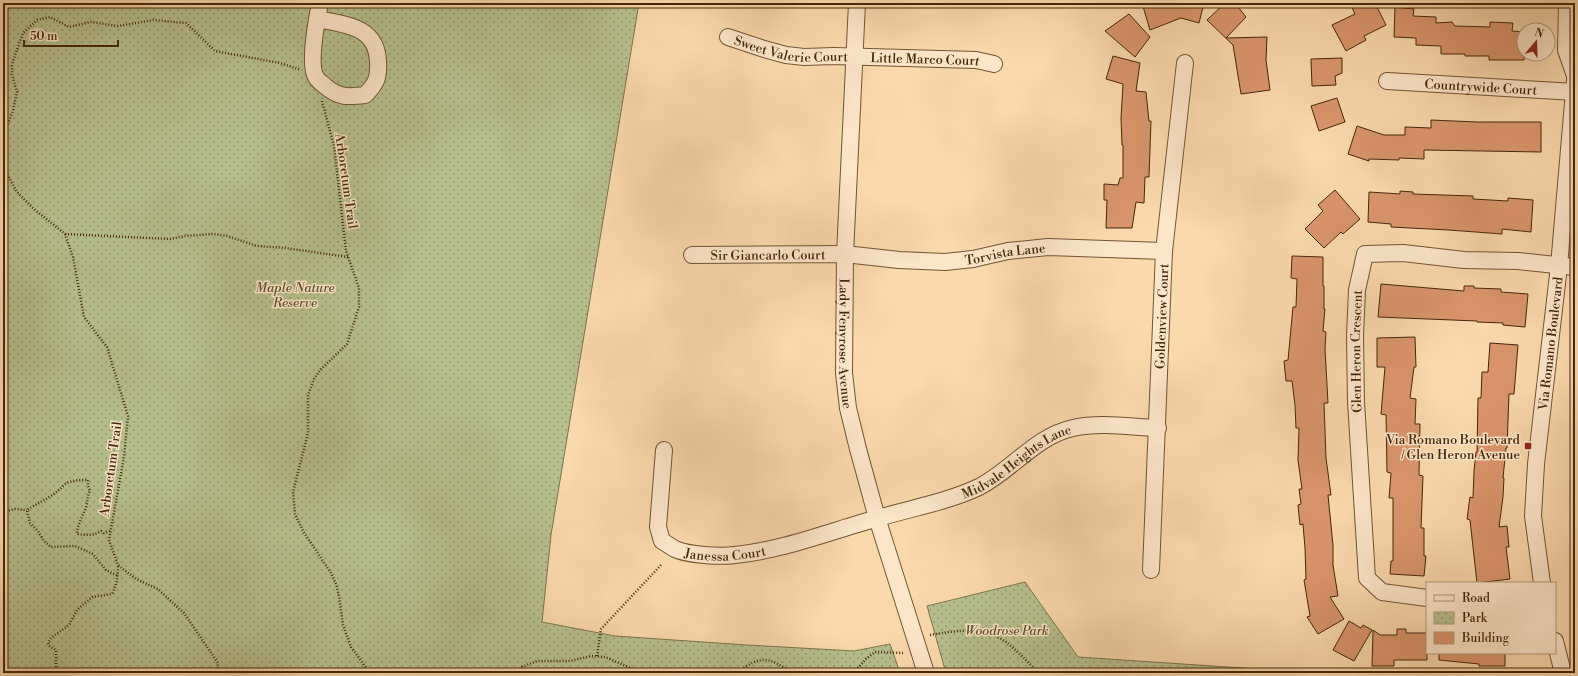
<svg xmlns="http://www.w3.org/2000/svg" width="1578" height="676" font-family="'Libre Bodoni',serif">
<defs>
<pattern id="park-dots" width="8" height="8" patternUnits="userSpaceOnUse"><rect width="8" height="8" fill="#b7c08f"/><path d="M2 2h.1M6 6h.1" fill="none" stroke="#969c73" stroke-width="1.8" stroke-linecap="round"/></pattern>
</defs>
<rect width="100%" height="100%" fill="#fad9ad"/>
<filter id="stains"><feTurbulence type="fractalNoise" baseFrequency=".005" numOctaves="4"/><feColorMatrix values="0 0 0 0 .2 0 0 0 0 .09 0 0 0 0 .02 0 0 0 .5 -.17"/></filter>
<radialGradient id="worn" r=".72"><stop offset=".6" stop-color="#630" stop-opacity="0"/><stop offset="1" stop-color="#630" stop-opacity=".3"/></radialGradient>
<!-- park -->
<path fill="url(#park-dots)" stroke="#7e744c" d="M4 3H639L551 535 542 622 615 636 747 645 854 651 890 644 900 673H3Z
M1025 582 1078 657 1317 673H946L927 606Z"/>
<!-- building -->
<path fill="#db956c" stroke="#44270a" d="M1142 3H1204L1199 23 1181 18 1150 30Z
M1225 3H1235L1246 17 1226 38 1267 37 1266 60 1270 90 1241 94 1233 45 1207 20Z
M1350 3H1375L1386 25 1364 36 1366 40 1346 51 1332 25 1355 14Z
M1395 7 1414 9 1413 16 1436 17V23L1452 22 1455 26 1490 27V22L1513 23 1512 31 1524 32V60H1489V56H1465V54H1441V46L1416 45V38L1394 37Z
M1129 14 1150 37 1135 57 1105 31Z
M1113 56 1140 63 1136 91 1146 92 1149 121H1151L1149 177H1145L1144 203 1136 202 1132 228H1106L1107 200H1104V184L1118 185 1120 178H1123V145H1122L1121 118 1123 84 1106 79Z
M1342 58V73L1335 76 1336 85 1312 86 1311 59Z
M1337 98 1345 122 1319 131 1311 106Z
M1431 120 1477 122H1541V152L1424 150V159L1399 158V160L1369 159V161L1348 154 1357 126 1384 135H1405V127L1431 128Z
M1335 190 1360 219 1343 234 1341 232 1324 248 1305 229 1323 211 1318 205Z
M1400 191 1413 192V194L1473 196V199L1508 201V198L1533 200 1531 232 1502 229V234L1449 230 1391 227V224L1368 222 1369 192 1400 194Z
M1292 256 1323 257V286H1324V309H1325L1323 331 1326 332 1325 349 1328 403H1324L1326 458 1331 495H1328L1333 545V565L1338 596 1330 597 1344 619 1318 634 1307 617 1310 616 1304 580 1306 579 1305 548 1303 524 1300 525 1298 505 1301 504 1299 489H1302L1298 460 1299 428H1296L1295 405 1292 381H1286L1284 361 1288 360 1293 307H1296L1297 279 1291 278Z
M1381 284 1464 291V286H1474V288L1501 289V292L1528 294 1525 327 1503 325V323L1477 322V321L1378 317Z
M1415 337 1416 367H1414L1410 398 1416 399 1415 424H1420L1419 475 1423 476 1421 528H1424V556H1426L1424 576 1390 574 1391 561H1393V498H1389L1391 473 1387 472 1386 415 1381 414 1385 367H1377V338Z
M1490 343 1518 345 1514 394H1509L1507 448H1506L1503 478H1504L1503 497 1499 527 1507 526 1509 547H1506L1510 579 1477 583 1470 520 1467 519 1470 497 1473 498 1474 471 1476 452H1477L1478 398H1481L1482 372H1488Z
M1349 621 1361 628 1363 625 1372 630 1354 661 1333 650Z
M1397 629H1406V633H1427V660H1394V666H1372L1373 630 1380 635H1397Z
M1439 653H1505V666H1479V664L1439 660Z"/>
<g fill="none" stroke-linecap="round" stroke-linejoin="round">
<!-- minor casing -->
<g stroke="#725433" stroke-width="18">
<g id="minor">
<path id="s1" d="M857 3 845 254 844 373 848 408 858 449 877 518 926 673"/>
<path d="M1567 3 1566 50 1575 76"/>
<path d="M317 19C346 25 377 26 378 62 379 78 376 84 365 95 348 97 339 98 325 86 322 83 318 81 316 77 308 65 317 18 320 3"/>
<path id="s2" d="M728 37 764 49 786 55 804 57 834 56 976 60 994 64"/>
<path id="s3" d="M1387 81 1575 92"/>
<path id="s4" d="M692 255 845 254 899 260 945 262 973 259 1008 251 1048 247 1164 251"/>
<path id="s5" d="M664 450 658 527 662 541C666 543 671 547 675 549 688 555 720 557 735 555 784 550 831 531 878 518 912 508 947 502 979 487 1012 470 1036 436 1073 428 1100 422 1131 427 1158 428"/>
<path id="s6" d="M1151 570 1164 251 1185 63"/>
<path id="s7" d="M1542 583 1533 516 1536 464 1559 266 1575 80"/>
<path id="s8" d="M1427 598 1382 592 1367 578 1356 402 1355 336 1357 290 1365 254 1403 253 1464 260 1518 261 1575 267"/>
<path d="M1555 641 1563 673"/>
</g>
</g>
<!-- path -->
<path stroke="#44270a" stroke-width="2.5" stroke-dasharray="1 2" stroke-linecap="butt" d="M322 101 334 146 346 251 359 288V307L347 344 321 369 314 379 308 395V433L293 492 295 514 303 531 331 573 336 584 339 596 343 625 351 647 370 673
M3 135 13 111 17 92 12 75V64L23 33 37 20 50 17 69 27 91 22 118 26 153 20 186 23 215 51 280 63 301 70
M3 163 8 176 17 192 34 209 65 234 73 257 84 317 107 347 128 416 124 457 109 540 118 565 136 579 158 589 184 613 218 663 217 673
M65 234 170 239 185 236 213 234 227 236 257 246 285 248 348 257
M3 512 15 509 27 510
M110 531 104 533 101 531C93 536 87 535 77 534 77 525 83 516 86 507 88 501 87 496 90 491L88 486V480C81 480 70 480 64 485 59 490 55 494 49 497 42 502 34 505 27 510L30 523 38 531 44 541 51 547 75 546 93 554 106 570 118 576
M930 635C954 631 981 626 1003 640 1014 647 1026 661 1036 670L1037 673
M597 656 601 629 661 565
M56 673V650L49 646 48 643 51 638 69 625 77 610 92 597 112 594C117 584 118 576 118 565
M520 673 522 667 537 661H570L591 656 605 657 642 673
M736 673C762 655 767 656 792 673
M854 673 866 659 875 652 903 653"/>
<!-- minor -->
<use href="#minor" stroke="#fce6ca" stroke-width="16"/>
</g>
<!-- markers -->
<rect fill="#8f2418" stroke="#fce6ca" stroke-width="1.5" x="1524" y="442" width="8" height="8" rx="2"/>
<g text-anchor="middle" stroke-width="3" stroke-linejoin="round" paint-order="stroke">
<!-- street labels -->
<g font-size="13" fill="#44270a" stroke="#fce6ca">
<text dy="5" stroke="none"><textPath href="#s2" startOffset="65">Sweet Valerie Court</textPath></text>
<text dy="5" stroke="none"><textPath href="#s2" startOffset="200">Little Marco Court</textPath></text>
<text dy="5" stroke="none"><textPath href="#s3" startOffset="94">Countrywide Court</textPath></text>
<text transform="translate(347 181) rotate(82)" y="5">Arboretum Trail</text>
<text dy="5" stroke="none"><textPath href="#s4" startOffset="314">Torvista Lane</textPath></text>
<text dy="5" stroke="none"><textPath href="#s4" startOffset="76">Sir Giancarlo Court</textPath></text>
<text dy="5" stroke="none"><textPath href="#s6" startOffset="254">Goldenview Court</textPath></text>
<text dy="5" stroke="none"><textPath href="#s1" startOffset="341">Lady Fenyrose Avenue</textPath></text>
<text dy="5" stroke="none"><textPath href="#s7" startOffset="241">Via Romano Boulevard</textPath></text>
<text dy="5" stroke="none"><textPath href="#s8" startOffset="293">Glen Heron Crescent</textPath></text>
<text dy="5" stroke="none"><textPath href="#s5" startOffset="467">Midvale Heights Lane</textPath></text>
<text transform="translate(110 469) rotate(-82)" y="5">Arboretum Trail</text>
<text dy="5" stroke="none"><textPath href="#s5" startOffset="158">Janessa Court</textPath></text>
</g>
<!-- park labels -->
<g font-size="13" font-style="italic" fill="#614d2b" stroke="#fce6ca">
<text x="295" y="292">Maple Nature<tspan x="295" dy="15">Reserve</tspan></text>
<text x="1007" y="635">Woodrose Park</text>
</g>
<!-- poi labels -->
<g font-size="13" fill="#44270a" stroke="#fce6ca" text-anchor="end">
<text x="1520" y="444">Via Romano Boulevard<tspan x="1520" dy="15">/ Glen Heron Avenue</tspan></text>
</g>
</g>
<!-- margin -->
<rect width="1578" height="676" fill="none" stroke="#fad9ad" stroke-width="16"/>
<rect x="4" y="4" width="1570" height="668" fill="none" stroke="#44270a" stroke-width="2"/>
<rect x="8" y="8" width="1562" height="660" fill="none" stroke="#44270a"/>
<!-- legend -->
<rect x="1426" y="582" width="130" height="72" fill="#fce6ca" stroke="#b29a7d"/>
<rect x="1434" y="595" width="20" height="6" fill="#fce6ca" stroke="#b29a7d"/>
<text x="1462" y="602" font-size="12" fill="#44270a">Road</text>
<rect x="1434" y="612" width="20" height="12" fill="url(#park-dots)" stroke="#b29a7d"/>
<text x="1462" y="622" font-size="12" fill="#44270a">Park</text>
<rect x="1434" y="632" width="20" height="12" fill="#db956c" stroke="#b29a7d"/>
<text x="1462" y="642" font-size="12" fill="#44270a">Building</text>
<!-- north arrow -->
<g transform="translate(1536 42) rotate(19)"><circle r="19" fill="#fce6ca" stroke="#b29a7d"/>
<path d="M0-3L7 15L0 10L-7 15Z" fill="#8f2418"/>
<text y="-6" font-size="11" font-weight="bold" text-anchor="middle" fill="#44270a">N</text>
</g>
<!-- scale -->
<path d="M24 40v6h94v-6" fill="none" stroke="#44270a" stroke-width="2"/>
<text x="30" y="40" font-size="12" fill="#44270a" stroke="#fce6ca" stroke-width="3" paint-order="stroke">50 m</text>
<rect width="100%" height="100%" filter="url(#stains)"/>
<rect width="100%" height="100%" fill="url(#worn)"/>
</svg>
